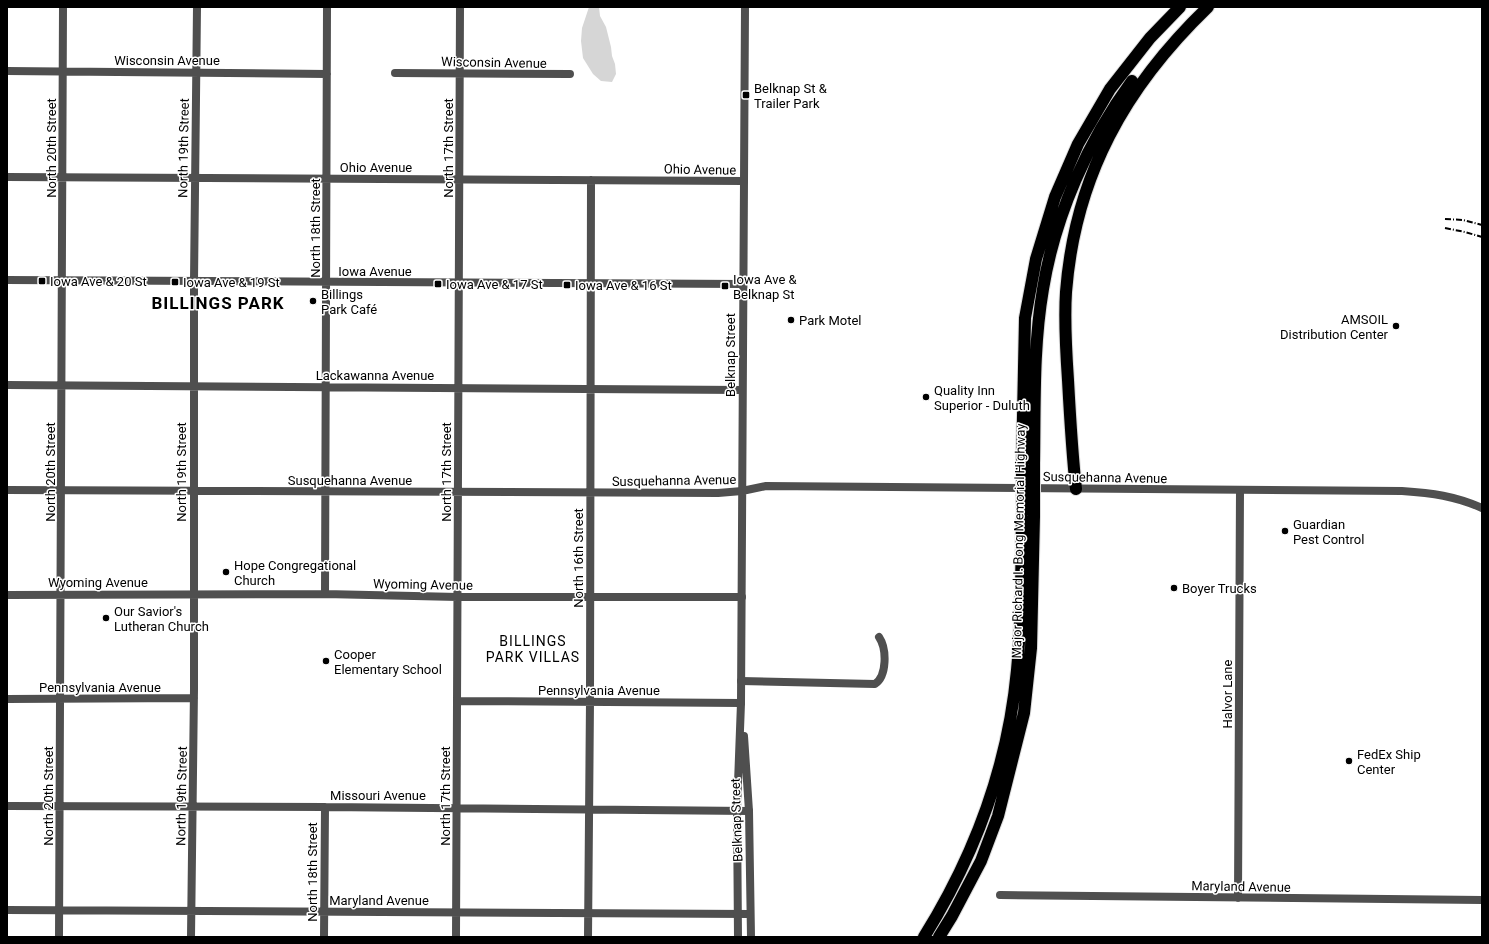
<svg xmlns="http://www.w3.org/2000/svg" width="1489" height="944" font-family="Roboto,sans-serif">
<rect width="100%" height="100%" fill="#fff"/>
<!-- green -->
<path fill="#d6d6d6" d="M589 7H599L600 16 606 27 611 47 612 56 615 64 616 74 612 82 601 81 593 74 583 58 581 41 582 28Z"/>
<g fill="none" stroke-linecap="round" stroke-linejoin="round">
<!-- motorway casing -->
<g stroke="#dbdbdb" stroke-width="14">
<path id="motorway" d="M1022 464 1025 318 1036 259 1055 197 1078 144 1110 89 1150 38 1180 7
M1034 465C1035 406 1033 347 1043 289 1055 215 1088 141 1132 81
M1076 489C1072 453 1070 417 1068 380 1066 351 1064 322 1066 292 1075 176 1125 87 1208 7
M924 937C975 855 1008 767 1017 670 1022 619 1021 567 1022 515
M939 937 952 916 981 861 998 816 1024 713 1031 648 1034 516"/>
</g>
<!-- minor -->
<path stroke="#4f4f4f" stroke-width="8" d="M7 71 327 74
M395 73 570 74
M7 177 744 181
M7 280 743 284
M7 385 742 390
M7 490 718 493 742 491
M325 594 327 7
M7 595 325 594 458 597H742
M741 681 875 684C887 676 887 649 879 637
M7 699 194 698
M457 701 741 703
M7 806 325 807 749 811
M1000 895 1482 900
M1238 898 1240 490
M7 910 750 914
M59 937 63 7
M191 937 194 689V281L197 7
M324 937 325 807
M456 937 460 7
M588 937 590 701 591 180"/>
<!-- tertiary -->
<path stroke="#4f4f4f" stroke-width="8" d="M742 491 766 486 1402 491C1432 493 1455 496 1482 508
M744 736 749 811 751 937
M738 937 737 810 741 703 745 7"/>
<!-- motorway -->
<use href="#motorway" stroke="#000" stroke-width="12"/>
<!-- rail -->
<path stroke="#000" stroke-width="2" stroke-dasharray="6 2 1 2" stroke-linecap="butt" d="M1445 219 1463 220 1482 225
M1445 228 1465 232 1482 237"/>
<!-- motorway-bridge casing -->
<g stroke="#dbdbdb" stroke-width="14" stroke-linecap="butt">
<path id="motorway-bridge" d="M1022 515V464
M1034 516V465"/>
</g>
<!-- motorway-bridge -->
<use href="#motorway-bridge" stroke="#000" stroke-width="12"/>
</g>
<!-- markers -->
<g fill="#000" stroke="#fff" stroke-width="1.5">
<rect x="742" y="91" width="8" height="8" rx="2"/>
<rect x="38" y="277" width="8" height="8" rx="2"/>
<rect x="171" y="278" width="8" height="8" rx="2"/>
<rect x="434" y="280" width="8" height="8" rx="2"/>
<rect x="563" y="281" width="8" height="8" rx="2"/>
<rect x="721" y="282" width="8" height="8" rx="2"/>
<circle cx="313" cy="301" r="4"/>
<circle cx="791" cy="320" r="4"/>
<circle cx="1396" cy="326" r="4"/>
<circle cx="926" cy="397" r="4"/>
<circle cx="1285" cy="531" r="4"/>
<circle cx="226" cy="572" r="4"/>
<circle cx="1174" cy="588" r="4"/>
<circle cx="106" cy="618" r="4"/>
<circle cx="326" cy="661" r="4"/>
<circle cx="1349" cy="761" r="4"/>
</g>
<g text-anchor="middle" stroke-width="3" stroke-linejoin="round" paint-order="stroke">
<!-- street labels -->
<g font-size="13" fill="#000" stroke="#fff">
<text x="167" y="65">Wisconsin Avenue</text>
<text transform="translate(494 62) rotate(1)" y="5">Wisconsin Avenue</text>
<text transform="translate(51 148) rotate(-90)" y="5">North 20th Street</text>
<text transform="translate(183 148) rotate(-89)" y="5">North 19th Street</text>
<text transform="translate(448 148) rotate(-90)" y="5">North 17th Street</text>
<text x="376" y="172">Ohio Avenue</text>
<text transform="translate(700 169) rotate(1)" y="5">Ohio Avenue</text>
<text transform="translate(315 228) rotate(-90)" y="5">North 18th Street</text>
<text x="375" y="276">Iowa Avenue</text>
<text transform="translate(730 355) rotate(-90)" y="5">Belknap Street</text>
<text x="375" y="380">Lackawanna Avenue</text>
<text transform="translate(50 472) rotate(-90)" y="5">North 20th Street</text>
<text transform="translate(181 472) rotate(-90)" y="5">North 19th Street</text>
<text transform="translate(446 472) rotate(-90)" y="5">North 17th Street</text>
<text transform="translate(1105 477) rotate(1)" y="5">Susquehanna Avenue</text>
<text x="350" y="485">Susquehanna Avenue</text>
<text transform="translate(674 480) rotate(-1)" y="5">Susquehanna Avenue</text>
<text transform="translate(1018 541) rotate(-89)" y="5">Major Richard I. Bong Memorial Highway</text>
<text transform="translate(578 558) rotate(-90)" y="5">North 16th Street</text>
<text x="98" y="587">Wyoming Avenue</text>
<text transform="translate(423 584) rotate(1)" y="5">Wyoming Avenue</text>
<text x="100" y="692">Pennsylvania Avenue</text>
<text x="599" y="695">Pennsylvania Avenue</text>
<text transform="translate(1227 694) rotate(-90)" y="5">Halvor Lane</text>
<text x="378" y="800">Missouri Avenue</text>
<text transform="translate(48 796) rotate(-90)" y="5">North 20th Street</text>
<text transform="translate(181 796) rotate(-89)" y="5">North 19th Street</text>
<text transform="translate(445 796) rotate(-90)" y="5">North 17th Street</text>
<text transform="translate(736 820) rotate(-92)" y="5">Belknap Street</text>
<text transform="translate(312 872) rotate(-90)" y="5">North 18th Street</text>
<text transform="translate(1241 886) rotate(1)" y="5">Maryland Avenue</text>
<text x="379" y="905">Maryland Avenue</text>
</g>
<!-- poi labels -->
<g font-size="13" fill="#000" stroke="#fff" text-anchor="start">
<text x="754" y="93">Belknap St &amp;<tspan x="754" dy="15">Trailer Park</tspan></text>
<text x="733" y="284">Iowa Ave &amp;<tspan x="733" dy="15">Belknap St</tspan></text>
<text x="50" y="286">Iowa Ave &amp; 20 St</text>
<text x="183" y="287">Iowa Ave &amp; 19 St</text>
<text x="446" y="289">Iowa Ave &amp; 17 St</text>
<text x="575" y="290">Iowa Ave &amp; 16 St</text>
<text x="321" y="299">Billings<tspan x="321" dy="15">Park Café</tspan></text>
<text x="1388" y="324" text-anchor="end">AMSOIL<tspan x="1388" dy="15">Distribution Center</tspan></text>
<text x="799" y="325">Park Motel</text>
<text x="934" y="395">Quality Inn<tspan x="934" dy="15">Superior - Duluth</tspan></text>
<text x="1293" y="529">Guardian<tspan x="1293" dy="15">Pest Control</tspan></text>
<text x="234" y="570">Hope Congregational<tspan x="234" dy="15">Church</tspan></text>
<text x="1182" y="593">Boyer Trucks</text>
<text x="114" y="616">Our Savior's<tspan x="114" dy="15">Lutheran Church</tspan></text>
<text x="334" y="659">Cooper<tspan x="334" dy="15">Elementary School</tspan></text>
<text x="1357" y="759">FedEx Ship<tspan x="1357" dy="15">Center</tspan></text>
</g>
<!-- neighbourhood labels -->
<g font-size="14" letter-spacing="1" fill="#000" stroke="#fff">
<text x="533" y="646">BILLINGS<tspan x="533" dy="16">PARK VILLAS</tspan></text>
</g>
<!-- district labels -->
<g font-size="17" font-weight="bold" letter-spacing="1" fill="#000" stroke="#fff">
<text x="218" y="309">BILLINGS PARK</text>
</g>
</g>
<!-- border -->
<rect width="1489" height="944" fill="none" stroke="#000000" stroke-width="16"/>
</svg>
